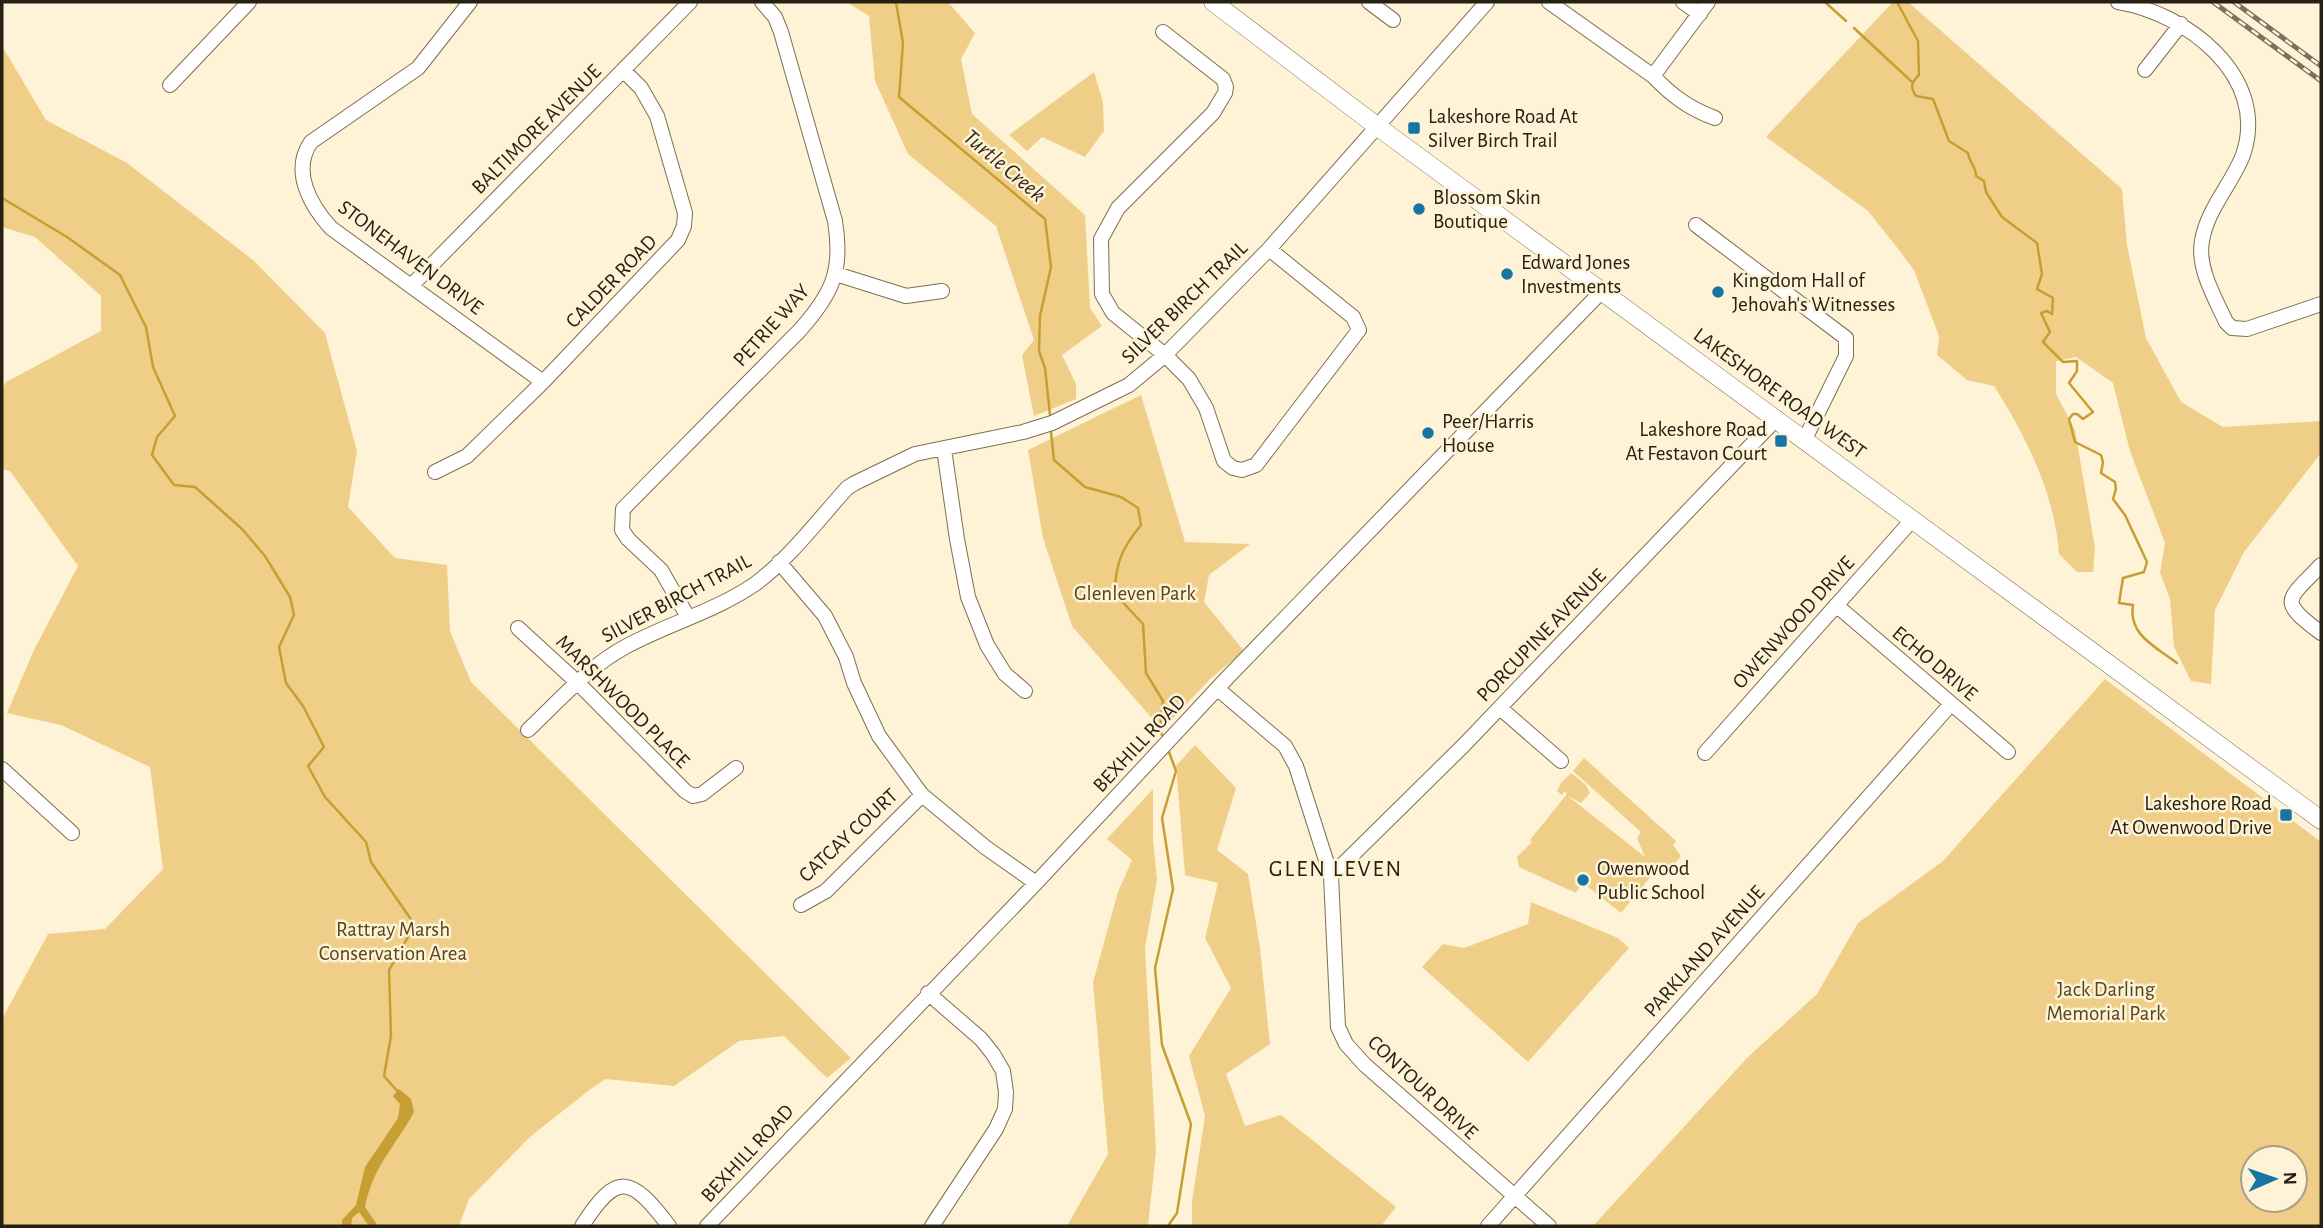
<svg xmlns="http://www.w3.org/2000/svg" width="2323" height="1228" font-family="'Alegreya Sans',sans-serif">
<rect width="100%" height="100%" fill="#fef2d7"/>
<!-- green -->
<path fill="#efcf88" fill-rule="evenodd" d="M847 2H948L975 33 961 59 972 114 1085 215 1090 308 1102 326 1062 355 1076 384V399L1034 416 1022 355 1034 340 996 226 908 154 875 81 869 16Z
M1893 2H1908L2122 189 2127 245 2146 338 2181 402 2223 427 2321 421V453L2244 552 2215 610 2211 684 2191 681 2174 647 2170 599 2160 573 2165 543 2130 451 2113 383 2076 357 2056 361V394L2075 430 2095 548 2093 572H2077L2059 554C2055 494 2026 436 1994 386L1967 380 1937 355 1939 336 1914 270 1899 250 1868 211 1766 137Z
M2 46 46 120 127 163 253 260 325 333 357 451 348 507 395 558 447 565 450 631 471 682 851 1058 827 1078 784 1036 739 1041 674 1086 606 1079 592 1088 531 1136 469 1199 459 1226H2V1019L48 934 105 929 163 869 150 767 61 725 7 713 34 650 78 566 10 471 2 469V389L6 382 101 331V296L35 237 2 227Z
M1094 72 1103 102 1104 131 1085 157 1042 137 1027 151 1009 135Z
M1141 395 1185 542 1250 544 1209 575 1204 602 1244 651 1211 678 1162 730 1072 626 1043 538 1028 450Z
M2105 679 2321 842V1226H1593L1747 1058 1817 994 1858 923 1943 861ZM2253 1158H2295V1200H2253Z
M1195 745 1236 788 1217 850 1248 874 1260 948 1270 1044 1226 1074 1245 1126 1281 1115 1396 1207 1381 1226H1192V1201L1205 1116 1189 1056 1231 988 1205 938 1218 883 1185 875 1176 766Z
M1584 758 1676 841 1673 845 1681 856 1664 876 1656 870 1621 913 1582 882 1576 893 1519 867 1517 857 1532 842 1530 840 1567 794 1564 791 1562 795 1557 791 1561 783 1571 773 1586 785 1590 793 1581 803 1568 796 1645 857 1637 838 1641 832 1573 771Z
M1153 789V839L1157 880 1145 948 1156 1152 1148 1226H1067L1108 1154 1093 982 1118 892 1132 860 1107 839Z
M1531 902 1618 938 1629 948 1528 1062 1422 967 1443 944 1464 948 1528 924Z"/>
<!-- water -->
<path fill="#c79e33" d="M399 1089 411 1099 414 1112C395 1147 373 1166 365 1207L378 1226H369L359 1212 352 1218 351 1226H342V1220L356 1205 365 1167 398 1118 400 1104 393 1096Z"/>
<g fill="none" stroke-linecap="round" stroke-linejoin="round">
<!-- stream -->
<path stroke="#c79e33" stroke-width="2.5" d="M896 2 903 43 899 97 1045 219 1051 267 1040 316 1039 351 1045 368 1050 415
M1825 2 1846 21
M1897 2 1918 41 1919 75C1911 83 1910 87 1916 96L1933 99 1949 141 1968 153C1969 162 1976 166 1976 176L1984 181 1986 192 2002 217 2037 243 2042 274 2037 289 2053 298 2052 314 2047 311 2041 313 2050 332 2043 342 2063 362 2077 361V371L2069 383 2093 412 2083 419 2077 414H2073L2069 419 2075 442 2101 455 2103 462 2101 473 2115 482 2116 489 2113 499 2125 515 2147 562 2144 572 2123 578 2119 603 2133 605C2128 635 2156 647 2177 663
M1854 28 1912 82
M2 198 67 237 120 275 146 327 153 367 175 416 157 437 152 455 174 485 195 487 242 529 265 556 290 597 294 615 279 647 286 683 303 706 324 747 308 766 325 797 366 842 371 862 415 925 389 970 391 1036 384 1076 399 1093
M1051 432 1054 460 1085 487 1121 497 1138 508 1141 525C1122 548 1115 564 1115 594L1143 624 1146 673 1163 701 1160 729 1162 735
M1168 1226 1177 1213 1191 1124 1162 1045 1155 968 1173 889 1162 818 1176 771 1169 752"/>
<!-- minor casing -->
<g stroke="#7d6f51" stroke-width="16">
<path id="minor" d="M470 2 418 68 311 142C291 171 310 205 331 228L543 382
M1369 2 1393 20
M1549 2 1653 76C1672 96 1690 109 1715 118
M1683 2 1700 14
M2118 2C2186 13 2270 76 2243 155 2232 184 2207 209 2202 241 2197 268 2215 298 2226 322L2232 328 2247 329 2321 304
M1163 32 1223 79 1226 87 1225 93 1213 113 1118 208 1101 239 1102 294 1113 313 1165 355 1189 379 1206 408 1224 461 1233 468 1242 470 1256 465 1359 330 1353 317 1269 249
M2145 70 2181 24
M1653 76 1708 2
M170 85 249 2
M1696 225 1846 338V356L1805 439
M836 274 906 296 942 291
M412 285 690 2
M944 449 957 539 968 597 987 645 1005 674 1025 691
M435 472 467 456 543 382 678 240 684 226 685 213 657 116 641 88 623 70
M779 562 825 616 846 657 854 683 879 736 922 795 985 847 1036 883
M2321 565C2287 601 2277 600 2321 633
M1836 605 2008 752
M688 617 661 570 628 539 622 530 623 509 800 330C833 293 843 270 835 221L781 32 775 17 762 2
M518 628 578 683 685 791 693 796 702 794 736 768
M1219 690 1285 746 1296 766 1331 876 1338 1027 1346 1044 1365 1065 1549 1226
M1500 708 1561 761
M528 730C559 701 588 667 625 647 667 624 716 611 755 584 787 561 820 518 847 488L855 483 915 454 1023 432 1052 423 1129 385 1165 355 1269 249 1487 2
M1705 753 1913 519
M2 769 72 833
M1331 876 1464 745 1777 418
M801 905 826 891 922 795
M928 993 981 1039 993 1054 1003 1071 1006 1092 1005 1109 996 1129 932 1226
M582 1226C617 1171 631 1176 669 1226
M707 1226 1036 883 1228 677 1602 291
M1488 1226 1951 704"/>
</g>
<!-- major casing -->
<g stroke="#7d6f51" stroke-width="19">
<path id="major" d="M1213 2 1378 127 2321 820"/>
</g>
<!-- minor -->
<use href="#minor" stroke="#fff" stroke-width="14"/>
<!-- major -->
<use href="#major" stroke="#fff" stroke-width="18"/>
<!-- rail casing -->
<g stroke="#7a715f" stroke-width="5">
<path id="rail" d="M2213 2 2321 81
M2234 2 2321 66"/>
</g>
<!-- rail -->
<use href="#rail" stroke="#fef2d7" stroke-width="2.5" stroke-dasharray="8" stroke-linecap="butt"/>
</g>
<!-- markers -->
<g fill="#1775a3" stroke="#fef2d7" stroke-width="2.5">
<rect x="1407" y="121" width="14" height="14" rx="3.5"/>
<circle cx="1419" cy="209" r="7"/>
<circle cx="1507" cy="274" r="7"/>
<circle cx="1718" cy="292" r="7"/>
<circle cx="1428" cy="433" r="7"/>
<rect x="1774" y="434" width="14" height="14" rx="3.5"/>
<rect x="2279" y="808" width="14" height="14" rx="3.5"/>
<circle cx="1583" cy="880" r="7"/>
</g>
<g text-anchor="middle" stroke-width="5" stroke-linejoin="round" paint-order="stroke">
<!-- poi labels -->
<g font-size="21" fill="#272114" stroke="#fef2d7" text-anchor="start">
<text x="1428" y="123">Lakeshore Road At<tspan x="1428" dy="24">Silver Birch Trail</tspan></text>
<text x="1433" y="204">Blossom Skin<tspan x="1433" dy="24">Boutique</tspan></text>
<text x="1521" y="269">Edward Jones<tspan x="1521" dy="24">Investments</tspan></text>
<text x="1732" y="287">Kingdom Hall of<tspan x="1732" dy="24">Jehovah's Witnesses</tspan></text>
<text x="1442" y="428">Peer/Harris<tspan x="1442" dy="24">House</tspan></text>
<text x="1767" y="436" text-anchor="end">Lakeshore Road<tspan x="1767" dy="24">At Festavon Court</tspan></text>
<text x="2272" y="810" text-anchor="end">Lakeshore Road<tspan x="2272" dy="24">At Owenwood Drive</tspan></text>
<text x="1597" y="875">Owenwood<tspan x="1597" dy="24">Public School</tspan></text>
</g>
<!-- street labels -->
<g font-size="21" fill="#272114" stroke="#fef2d7">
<text transform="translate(536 129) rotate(-45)" y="7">BALTIMORE AVENUE</text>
<text transform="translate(411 257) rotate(37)" y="7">STONEHAVEN DRIVE</text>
<text transform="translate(611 281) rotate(-46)" y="7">CALDER ROAD</text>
<text transform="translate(1184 302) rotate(-44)" y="7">SILVER BIRCH TRAIL</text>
<text transform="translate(771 325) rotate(-48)" y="7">PETRIE WAY</text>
<text transform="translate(1780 393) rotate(36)" y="7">LAKESHORE ROAD WEST</text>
<text transform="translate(676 598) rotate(-28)" y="7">SILVER BIRCH TRAIL</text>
<text transform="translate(1793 622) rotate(-48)" y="7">OWENWOOD DRIVE</text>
<text transform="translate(1541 635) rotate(-46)" y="7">PORCUPINE AVENUE</text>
<text transform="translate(1935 663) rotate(40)" y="7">ECHO DRIVE</text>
<text transform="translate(623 701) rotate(45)" y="7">MARSHWOOD PLACE</text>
<text transform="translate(1139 743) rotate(-47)" y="7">BEXHILL ROAD</text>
<text transform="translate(848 835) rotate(-43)" y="7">CATCAY COURT</text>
<text transform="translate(1704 951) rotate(-48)" y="7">PARKLAND AVENUE</text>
<text transform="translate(1423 1087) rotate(43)" y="7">CONTOUR DRIVE</text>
<text transform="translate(747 1153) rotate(-47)" y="7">BEXHILL ROAD</text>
</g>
<!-- park labels -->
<g font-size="21" fill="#57451b" stroke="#fef2d7">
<text x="1135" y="600">Glenleven Park</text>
<text x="393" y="936">Rattray Marsh<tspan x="393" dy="24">Conservation Area</tspan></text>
<text x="2106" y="996">Jack Darling<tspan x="2106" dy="24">Memorial Park</tspan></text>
</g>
<!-- water labels -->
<g font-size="23" font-style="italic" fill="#322a18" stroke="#fef2d7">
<text transform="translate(1005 165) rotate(40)" y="8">Turtle Creek</text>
</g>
<!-- neighbourhood labels -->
<g font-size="23" letter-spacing="2" fill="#272114" stroke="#fef2d7">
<text x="1336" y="876">GLEN LEVEN</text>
</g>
</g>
<!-- border -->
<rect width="2323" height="1228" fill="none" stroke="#272114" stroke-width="7"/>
<!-- north arrow -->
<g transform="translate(2274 1179) rotate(88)"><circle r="33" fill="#fef2d7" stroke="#a89e89" stroke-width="2"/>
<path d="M0-5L12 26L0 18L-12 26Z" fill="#1775a3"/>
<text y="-10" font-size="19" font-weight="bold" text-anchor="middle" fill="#272114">N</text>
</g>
</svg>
